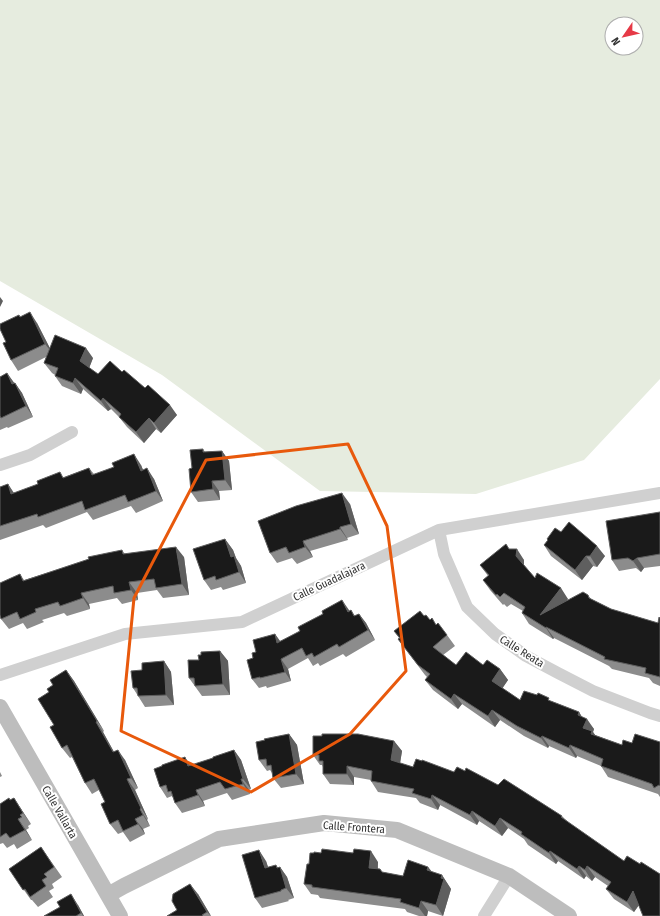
<svg xmlns="http://www.w3.org/2000/svg" width="660" height="916" font-family="'Fira Sans Condensed',sans-serif">
<rect width="100%" height="100%" fill="#fff"/>
<!-- green -->
<path fill="#e6ecdf" fill-rule="evenodd" d="M0 0H660V379L584 460 476 494 320 491 162 375 0 281ZM612 24H636V48H612Z"/>
<g fill="none" stroke-linecap="round" stroke-linejoin="round">
<!-- street -->
<path stroke="#d0d0d0" stroke-width="12" d="M0 465 30 455 72 432
M439 530 444 554 467 607 495 634 526 656 558 673 593 691 650 713 660 716
M0 675 125 634 242 622 439 530 660 493
M484 916 509 876"/>
<!-- secondary -->
<path stroke="#bdbdbd" stroke-width="16" d="M0 707 120 916
M108 895 124 886 219 839 324 823 397 830 509 876 569 916"/>
</g>
<!-- wall -->
<path fill="#8c8c8c" d="M20 317 37 323 50 349 93 358 89 368 98 374 122 372 177 415 161 433 156 429 144 443 127 427 119 417 111 409 108 411 83 389 81 394 62 386 55 376V375L52 373 44 363 46 357 18 371 11 360 6 342Z
M7 373 14 383H15L22 393 33 417 8 428 7 427 0 430V377Z
M203 449 205 452 222 451 229 461 232 490 219 491 220 500 198 502 191 492 192 468Z
M141 465 143 470 154 479 163 501 136 513 131 506 93 520 87 512 46 528 43 525 0 540V487L8 484 14 493 64 477 89 468 94 474Z
M350 504 359 534 347 538 348 540 310 551 313 557 297 564 292 558 277 563 270 553Z
M660 512V566L644 568 641 572 636 568 619 571 612 560Z
M561 532 605 556 597 567 593 566 582 580 551 556 544 545 548 540 547 539Z
M225 539 233 550 236 558 241 566 246 583 223 590 221 587 211 590 204 580Z
M509 549 524 560V565L535 578 568 599 566 601 588 595 591 599 611 609 658 623 660 618V686L653 683 649 678 612 669 609 666 554 638 553 639 529 624 522 613 523 611 511 604 507 607 504 604 503 605 490 590 483 580 488 576 480 565Z
M122 550 125 554 184 557 189 595 163 598 157 590 137 593 138 600 122 604 117 598 89 604 90 609 67 616 64 613 42 620 44 622 27 629 23 623 9 629 1 619 20 574 24 580Z
M351 610 355 616 359 614 366 623 375 640 346 657 343 654 320 666 318 663 313 666 308 658 288 669 291 681 267 688 266 686 259 688 252 679 253 658 256 652 275 634 280 641Z
M424 616 436 625 447 635 455 646 443 655 456 665H483L500 669 508 680 502 688 520 700 551 701 579 712 582 717 594 729 593 732 595 735 622 745 632 743 660 742V797L658 794 608 777 601 766 577 756 576 758 549 746 548 748 524 736 500 720 495 727 462 704 458 709 433 690 425 680 427 677 425 675 406 650 398 639 399 638 394 631Z
M220 651 228 661 230 695 202 696 189 678 201 655Z
M164 661 171 672 174 705 145 707 133 688 142 670Z
M66 670 74 681 104 731 103 732 114 752 125 760 138 788 135 790 148 819 147 820 150 826 143 829 145 834 130 842 123 832 118 834 110 824 105 802 99 790 92 794 85 783 72 757 70 758 62 748 54 725 49 692Z
M289 734 297 745 304 784 281 788 273 778 272 773 270 770 267 771 259 760 265 740Z
M394 741 402 751 400 763 413 767 454 772 465 771 498 785 562 816 566 820 639 905 634 912 614 899 606 889 608 886 595 877 592 881 586 876 584 879 558 861 556 864 528 845 524 839 508 828 502 836 479 821 477 825 440 805 438 810 420 803 416 798 378 792 371 781V780L354 777V785L330 784 323 774V767L322 765H320L313 755Z
M234 750 241 760 251 789 249 790 250 794 232 800 227 793 203 801 205 806 182 813 175 803 174 799 172 796 167 798 160 787 191 766 213 758Z
M0 772 2 776 0 777Z
M14 798 31 824 28 826 29 828 26 830 32 840 17 849 14 844 7 848 3 843 0 844V804L10 800Z
M41 847 62 877 52 884 54 888 49 891 53 897 38 907 32 900H31L9 869Z
M266 861 268 867H280L287 877 294 898 288 900 289 901 262 908 255 898Z
M378 862V869L382 872 403 876 428 867 432 872 442 875 451 889 443 916 428 911 427 916H419L407 912 405 909 320 898 318 895 311 894 304 884 309 864Z
M198 894 211 916H167L177 910Z
M78 905 84 916H44Z"/>
<!-- shaded-wall -->
<path fill="#5f5f5f" d="M0 297 3 301 0 307Z
M30 312 37 323 53 354 45 344Z
M86 348 93 358 88 371 80 361Z
M7 373 15 384H12Z
M75 378 83 389 81 394 73 383Z
M15 383 22 393 33 417 26 406Z
M103 398 111 409 108 411 101 401Z
M170 405 177 415 161 433 154 423Z
M149 418 156 429 144 443 136 432Z
M222 451 229 461 232 490 225 480Z
M134 454 141 465 148 482 141 471Z
M147 468 154 479 163 501 156 491Z
M212 481 219 491 220 500 213 489Z
M8 484 15 495 11 494Z
M342 493 350 504 359 534 351 524Z
M340 527 347 538 348 540 340 529Z
M225 539 233 550 236 558 241 566 246 583 239 572 231 557Z
M303 541 310 551 313 557 305 547Z
M597 546 605 556 597 567 590 556Z
M176 547 184 557 189 595 182 584Z
M517 549 524 560V567L516 556Z
M586 556 593 566 582 580 575 570Z
M637 558 644 568 641 572 633 561Z
M129 582 137 593 138 600 131 590Z
M561 588 568 599 547 625 540 615Z
M81 593 89 604 90 609 83 598Z
M342 600 349 610 355 621 348 612Z
M359 614 366 623 375 640 368 630Z
M546 627 554 638 553 639 546 628Z
M275 634 282 644 277 643Z
M220 651 228 661 230 695 223 684Z
M281 659 288 669 291 681 285 672Z
M164 661 171 672 174 705 166 695Z
M500 669 508 680 500 692 492 681Z
M66 670 74 681 104 731 97 721Z
M454 694 462 704 458 709 451 699Z
M492 710 500 720 495 727 488 716Z
M579 712 585 722 587 719 594 729 593 732 600 742 583 728 578 715Z
M96 722 103 732 120 763 113 752Z
M289 734 297 745 304 784 296 774Z
M542 736 549 746 548 748 541 738Z
M394 741 402 751 399 770 391 760Z
M570 745 577 756 576 758 569 748Z
M118 750 125 760 138 788 131 778Z
M234 750 241 760 251 789 243 779Z
M185 757 192 768 188 766Z
M347 766 354 777V785L347 774Z
M127 779 135 790 148 819 141 808Z
M241 779 249 790 250 794 243 784Z
M196 790 203 801 205 806 198 795Z
M432 795 440 805 438 810 431 799Z
M14 798 21 809 31 824 23 813Z
M140 809 147 820 150 826 143 815Z
M472 811 479 821 477 825 470 815Z
M500 818 508 828 502 836 495 826Z
M18 819 26 830 32 840 25 830Z
M135 819 143 829 145 834 138 824Z
M259 850 266 861 272 879 265 868Z
M371 851 378 862 377 878 369 868Z
M550 851 558 861 556 864 549 853Z
M276 865 282 873 280 867 287 877 294 898 286 888Z
M579 866 586 876 584 879 577 869Z
M587 866 595 877 592 881 585 870Z
M428 867 436 877 427 870Z
M442 875 451 889 443 916 436 905Z
M190 884 198 894 211 916 207 912Z
M633 891 641 902 634 912 627 902Z
M71 894 78 905 84 916H83L81 913Z
M421 901 428 911 427 916H425L419 908Z"/>
<!-- building -->
<path fill="#1a1a1a" stroke="#5f5f5f" d="M30 312 45 344 11 360 3 343 6 342 0 329V324L19 315 20 317Z
M55 335 86 348 80 361 98 374 110 361 122 372 124 370 145 388 148 385 170 405 154 423 149 418 136 432 119 417 121 414 103 398 101 401 75 378 73 383 55 376 58 368 44 363Z
M7 373 12 384 15 383 26 406 1 418 0 416V377Z
M203 449V452L222 451 225 480 212 481 213 489 191 492 189 469 192 468 190 450Z
M134 454 141 471 147 468 156 491 128 502 125 495 85 510 82 501 38 517 37 514 0 526V487L8 484 11 494 38 484 37 481 60 472 63 478 89 468 92 475 114 467 112 463Z
M342 493 351 524 340 527V529L303 541 305 547 289 553 286 547 270 553 258 521 296 506Z
M660 512V554L637 558 633 561 628 558 612 560 606 521Z
M569 522 597 546 590 556H586L575 570 544 545 548 540 547 539 555 528 561 532Z
M225 539 231 557 234 556 239 572 216 580 215 576 204 580 193 549Z
M506 544 509 549H517L516 556 535 578 537 573 561 588 540 615 583 592 588 595 589 598 611 609 658 623 659 617 660 618V677L645 673 646 668 604 659 605 657 546 627V628L522 613 525 607 504 593 500 597 497 594 496 595 483 580 489 575 480 565Z
M176 547 182 584 156 588 154 579 129 582 131 590 114 593 113 586 81 593 83 598 60 606 58 602 35 609 36 612 20 619 17 612 1 619 0 615V583L20 574 23 581 89 559 88 557 122 550 123 554Z
M342 600 348 612 351 610 354 616 359 614 368 630 339 647 337 644 314 657 312 653 306 656 302 648 281 659 285 672 260 678V677L252 679 247 660 253 658 252 653 256 652 253 640 275 634 277 643 300 631 298 627 323 614 322 611Z
M420 611 424 616 426 615 430 620 432 618 436 625 438 623 447 635 433 647 456 665 466 652 483 665 487 660 500 669 492 681 520 700 524 691 537 695 538 693 549 698 548 700 579 712 578 715 587 719 583 728 592 731 591 734 622 745 623 740 632 743 635 734 660 742V786L659 785 654 788 652 784 601 766 603 759 570 745 569 748 542 736 541 738 517 726 492 710 488 716 454 694 451 699 425 680 430 674 418 665 398 639 400 638 394 631Z
M220 651 223 684 195 686 194 678H189L188 660H199L198 655H201V652Z
M164 661 166 695 138 696 137 688H133L131 671 142 670V663Z
M66 670 97 721 96 722 113 752 118 750 131 778 127 779 141 808 140 809 143 815 135 819 138 824 123 831 118 820 110 824 101 804 105 802 94 779 85 783 67 745 62 748 50 727 54 725 38 699 49 692 47 689 53 685 50 680Z
M289 734 296 774 273 778 271 765 267 766 266 759 259 760 256 742 265 740 264 739Z
M322 734H358L394 741 391 760 413 767 416 759 422 761V760L454 772 457 767 465 771 466 768 498 785 504 779 562 816 561 817 624 861 627 856 640 864 641 862 660 874V916H643L633 891 627 902 606 889 611 882 587 866 585 870 579 866 577 869 550 851 549 853 521 834 522 832 500 818 495 826 472 811 470 815 432 795 431 799 412 793 414 789 371 781 372 771 347 766V774H323V761H319V755H313V736H322Z
M234 750 243 779H241L243 784 225 789 220 782 196 790 198 795 175 803 171 791 168 792 166 785 160 787 154 769 162 766V765L185 757 188 766 213 758V757Z
M9 798 10 800 14 798 23 813 20 815 22 817 18 819 25 830 10 838 6 833 0 837V804Z
M41 847 54 867 44 874 47 877 42 880 46 886 30 897 25 889 23 890 9 869Z
M322 849 353 853 354 849 371 851 369 868 380 869 382 872 403 876 408 860 428 867 427 870 442 875 441 878 444 879 436 905 421 901 419 908 400 902 401 899 312 887V885L304 884 307 864H309L310 853H314V852L321 853Z
M259 850 265 868 276 865 277 868 280 867 286 888 281 890V891L255 898 242 855Z
M190 884 207 912 202 915 203 916H167L177 910 172 901 173 894Z
M71 894 81 913 76 916H44L60 907 57 902Z"/>
<!-- marked area -->
<path fill="none" stroke="#e8590c" stroke-width="3" stroke-linejoin="round" d="M348 444 387 526 406 671 350 734 251 792 121 731 134 598 206 460Z"/>
<g text-anchor="middle" stroke-width="4" stroke-linejoin="round" paint-order="stroke">
<!-- street labels -->
<g font-size="11" fill="#333" stroke="#fff">
<text transform="translate(329 581) rotate(-25)" y="4">Calle Guadalajara</text>
<text transform="translate(522 651) rotate(32)" y="4">Calle Reata</text>
<text transform="translate(60 812) rotate(60)" y="4">Calle Vallarta</text>
<text transform="translate(354 827) rotate(4)" y="4">Calle Frontera</text>
</g>
</g>
<!-- north arrow -->
<g transform="translate(624 36) rotate(236)"><circle r="19" fill="#ffffff" stroke="#adadad"/>
<path d="M0-3L7 15L0 10L-7 15Z" fill="#e63946"/>
<text y="-6" font-size="11" font-weight="bold" text-anchor="middle" fill="#333333">N</text>
</g>
</svg>
